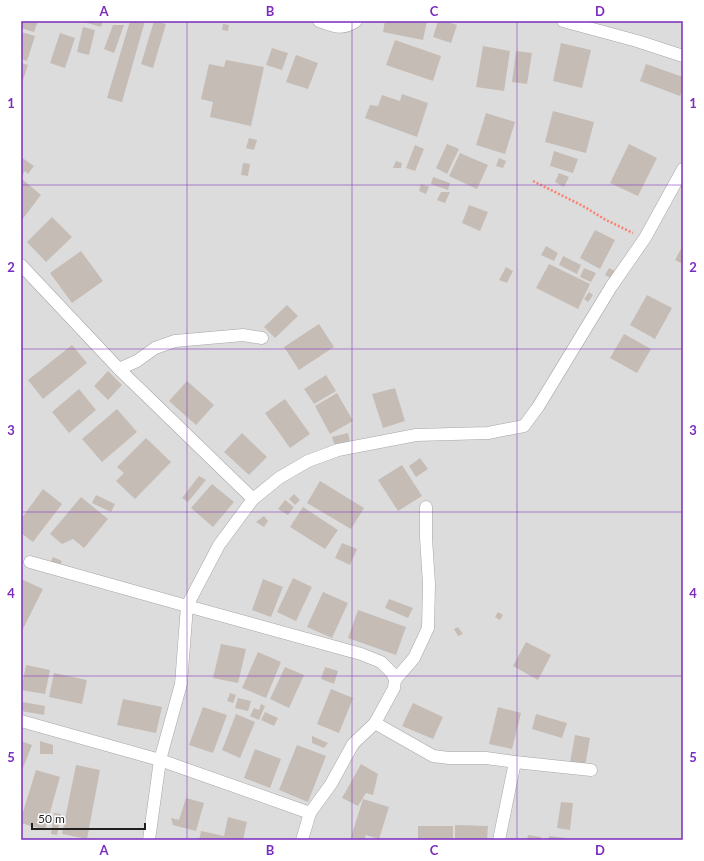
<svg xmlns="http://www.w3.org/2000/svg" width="704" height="861" viewBox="0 0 704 861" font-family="Lato,sans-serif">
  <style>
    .residential { fill: #dddcdc }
    .building { fill: #c5bcb5 }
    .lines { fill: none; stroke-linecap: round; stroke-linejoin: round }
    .minor-casing { stroke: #a6a6a6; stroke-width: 13 }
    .path { stroke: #f9816d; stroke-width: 2.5; stroke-dasharray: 2 2; stroke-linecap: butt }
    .minor { stroke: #fff; stroke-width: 12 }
    .grid { fill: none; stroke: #7b2cbf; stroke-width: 1; stroke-opacity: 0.55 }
    .neatline { fill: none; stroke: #7b2cbf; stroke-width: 1.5 }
    .grid-label { font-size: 13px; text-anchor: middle; font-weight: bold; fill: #7b2cbf }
  </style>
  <rect width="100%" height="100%" fill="#f0ede5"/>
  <rect class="residential" x="21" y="21" width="662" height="819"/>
  <g class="building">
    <path d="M21 21H38L34 32 21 28Z"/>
    <path d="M84 21H103L101 27 84 22Z"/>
    <path d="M130 21H145L122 102 107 98Z"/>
    <path d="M154 21 166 24 153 68 141 64Z"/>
    <path d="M385 21H427L423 40 383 32Z"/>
    <path d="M438 21H445L457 25 451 43 433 37Z"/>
    <path d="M223 24 229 25 228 31 222 30Z"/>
    <path d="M113 25H124L114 53 104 49Z"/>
    <path d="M83 27 95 30 89 55 77 52Z"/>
    <path d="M21 32 35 36 27 61 21 59Z"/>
    <path d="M60 33 75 38 65 68 50 63Z"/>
    <path d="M395 40 441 56 433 81 386 65Z"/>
    <path d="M561 43 591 50 582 88 553 81Z"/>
    <path d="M483 46 510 51 504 91 476 87Z"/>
    <path d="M272 48 288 53 282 70 266 65Z"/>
    <path d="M516 51 532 53 527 84 512 82Z"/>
    <path d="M296 55 318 63 308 89 286 82Z"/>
    <path d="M226 60 264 67 251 126 210 117 213 102 201 99 209 64 224 67Z"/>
    <path d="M21 63 28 65 22 83 21 82Z"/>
    <path d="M646 64 683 77V88L680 96 640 81Z"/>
    <path d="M402 94 428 103 417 137 365 118 370 105 378 106 382 95 400 101Z"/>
    <path d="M553 111 594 122 586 153 545 142Z"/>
    <path d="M486 113 515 122 505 154 476 145Z"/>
    <path d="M249 138 257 140 254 150 246 148Z"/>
    <path d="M447 144 459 149 447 174 436 168Z"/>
    <path d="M629 144 657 158 638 196 610 183Z"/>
    <path d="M415 145 424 149 415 171 406 168Z"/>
    <path d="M554 151 578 159 573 173 550 166Z"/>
    <path d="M460 153 488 165 477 189 449 176Z"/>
    <path d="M21 157 34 166 28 174 25 171 21 177Z"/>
    <path d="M499 158 506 161 503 168 496 166Z"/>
    <path d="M396 161 402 163 401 168H393Z"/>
    <path d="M243 163 250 164 248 176 241 175Z"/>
    <path d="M559 173 569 177 564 187 555 182Z"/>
    <path d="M433 177 450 183 448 190 431 184Z"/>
    <path d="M22 179 41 195 21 221V180Z"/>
    <path d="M421 184 429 187 426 194 419 191Z"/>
    <path d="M441 192H450L445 203 437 200Z"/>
    <path d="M469 205 488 212 480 231 462 223Z"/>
    <path d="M52 217 72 237 46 262 27 242Z"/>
    <path d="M595 230 615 240 600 269 580 258Z"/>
    <path d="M683 245V264L675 260Z"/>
    <path d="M546 246 558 253 554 261 541 255Z"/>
    <path d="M81 251 103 281 72 303 50 273Z"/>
    <path d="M563 256 581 265 577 274 559 265Z"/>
    <path d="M549 264 590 284 578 309 536 288Z"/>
    <path d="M506 267 513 271 507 283 499 280Z"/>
    <path d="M584 268 596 273 591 282 580 277Z"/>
    <path d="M609 268 615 271 611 278 605 275Z"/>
    <path d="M589 292 593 295 588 302 584 299Z"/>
    <path d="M647 295 672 308 655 339 630 325Z"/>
    <path d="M287 305 298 316 275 338 264 327Z"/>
    <path d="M319 324 334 347 299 370 284 347Z"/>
    <path d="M624 334 651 349 637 373 610 358Z"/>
    <path d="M72 345 87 363 43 399 28 380Z"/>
    <path d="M108 371 122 385 108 400 94 386Z"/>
    <path d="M326 375 336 391 314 404 304 389Z"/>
    <path d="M187 381 214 405 196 425 169 401Z"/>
    <path d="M395 388 405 421 383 428 372 394Z"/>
    <path d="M79 389 96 410 69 433 52 412Z"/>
    <path d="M337 393 353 421 330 434 315 406Z"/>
    <path d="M285 399 310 434 290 448 265 413Z"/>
    <path d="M117 409 137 432 102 462 82 439Z"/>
    <path d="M242 433 267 457 249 475 224 452Z"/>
    <path d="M348 433 350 442 335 446 332 437Z"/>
    <path d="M146 438 171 462 135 499 116 481 124 473 117 467Z"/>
    <path d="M420 458 428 469 416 477 409 466Z"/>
    <path d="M402 465 422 496 398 511 378 480Z"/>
    <path d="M199 476 206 480 188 502 182 498Z"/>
    <path d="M320 481 364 508 351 529 307 503Z"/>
    <path d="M212 484 234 502 213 527 191 508Z"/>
    <path d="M43 489 62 504 33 542 21 533V519Z"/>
    <path d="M294 494 300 500 295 505 289 499Z"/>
    <path d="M96 495 115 504 111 512 92 503Z"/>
    <path d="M81 497 108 519 84 548 73 539 62 544 50 534Z"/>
    <path d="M285 500 294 507 288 515 278 509Z"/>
    <path d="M303 507 338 530 325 549 290 527Z"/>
    <path d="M264 516 268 521 264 527 256 522Z"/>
    <path d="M342 543 357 549 350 565 335 558Z"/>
    <path d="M53 557 62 561 59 567 50 563Z"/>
    <path d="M293 578 312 587 296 621 277 612Z"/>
    <path d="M21 579 43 589 21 633Z"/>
    <path d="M263 579 283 587 271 617 252 610Z"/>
    <path d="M323 592 348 603 332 638 307 627Z"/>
    <path d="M389 599 413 608 408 618 385 608Z"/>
    <path d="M358 610 406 627 396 655 348 638Z"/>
    <path d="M498 612 503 615 500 620 495 617Z"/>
    <path d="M458 627 463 634 458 636 454 629Z"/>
    <path d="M526 642 551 655 538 680 513 666Z"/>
    <path d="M221 644 246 649 238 683 213 678Z"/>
    <path d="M258 652 281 662 266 698 242 688Z"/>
    <path d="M26 665 50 670 45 694 21 690Z"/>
    <path d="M285 667 304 675 289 708 270 699Z"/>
    <path d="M325 667 338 671 334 684 321 679Z"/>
    <path d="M54 673 87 680 82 704 49 697Z"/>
    <path d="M331 689 353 698 339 733 317 724Z"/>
    <path d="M230 693 236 695 233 703 227 701Z"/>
    <path d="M238 698 251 701 248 711 235 708Z"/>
    <path d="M123 699 162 707 156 733 117 725Z"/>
    <path d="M23 702 45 706 44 715 21 711Z"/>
    <path d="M413 703 443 717 433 739 402 726Z"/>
    <path d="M261 704 265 706 259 720 250 716 254 708 259 710Z"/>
    <path d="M203 707 227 715 213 753 189 745Z"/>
    <path d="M498 707 521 713 512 749 489 744Z"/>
    <path d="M265 712 278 718 274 726 261 720Z"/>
    <path d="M236 714 255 722 240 758 222 750Z"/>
    <path d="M536 714 567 723 562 738 532 729Z"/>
    <path d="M575 735 590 738 585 766 570 763Z"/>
    <path d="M312 736 328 743 324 748 312 743Z"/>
    <path d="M21 741 32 745 23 768 21 767Z"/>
    <path d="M40 741 53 745V754H40Z"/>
    <path d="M297 745 326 756 308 802 279 790Z"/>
    <path d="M255 749 281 759 270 788 244 778Z"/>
    <path d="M361 764 378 774 373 795 366 793 358 806 342 798Z"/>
    <path d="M76 765 100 770 87 839 62 834Z"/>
    <path d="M36 770 60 777 45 830 21 823V818Z"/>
    <path d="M186 798 204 803 196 831 173 825 171 818 179 820Z"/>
    <path d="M363 799 389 807 379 839 366 835 364 840H361L351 837Z"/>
    <path d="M561 802 573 803 570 830 557 828Z"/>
    <path d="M54 813 61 814 57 835 51 834Z"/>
    <path d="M228 817 247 822 243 840H199L201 831 224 836Z"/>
    <path d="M455 825 488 826 487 840H455Z"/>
    <rect x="418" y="826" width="35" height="14"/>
    <path d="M528 835 541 837V840H527Z"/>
    <path d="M549 836 566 838 565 840H548Z"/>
  </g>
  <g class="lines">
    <g class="minor-casing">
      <g id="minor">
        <path d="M319 21C334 26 341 31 356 21"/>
        <path d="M563 21 637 41 683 56"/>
        <path d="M21 265 119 369 253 499"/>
        <path d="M119 369 137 361 155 348 175 341 243 335 262 338"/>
        <path d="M30 562 187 606 361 654 381 662 392 673 395 680 394 688 375 723 353 744 331 784 310 813 302 840"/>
        <path d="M395 680 414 658 428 628 429 584 426 538V507"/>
        <path d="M21 721 160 760 310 813"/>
        <path d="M375 723 433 756 449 758H486L515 762 591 770"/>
        <path d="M149 840 160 760 181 684 187 606 219 545 253 499 279 478 308 461 338 450 416 435 488 433 524 426 538 407 611 287 645 238 683 169"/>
        <path d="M499 840 515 762"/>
      </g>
    </g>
    <path class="path" d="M533 181 583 206 606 220 633 233"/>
    <use href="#minor" class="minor"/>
  </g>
  <path class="grid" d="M187 21V840M352 21V840M517 21V840M21 185H683M21 349H683M21 512H683M21 676H683"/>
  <rect width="704" height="861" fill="none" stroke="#ffffff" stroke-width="44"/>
  <path d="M32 823v6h113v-6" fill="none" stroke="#1f1f1f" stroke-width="2"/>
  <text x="38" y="823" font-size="12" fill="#1f1f1f" stroke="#ffffff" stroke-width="3" paint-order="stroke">50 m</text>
  <rect x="22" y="22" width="660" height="817" class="neatline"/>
  <g class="grid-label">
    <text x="104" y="16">A</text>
    <text x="270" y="16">B</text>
    <text x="434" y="16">C</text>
    <text x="600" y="16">D</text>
    <text x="11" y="108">1</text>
    <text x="693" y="108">1</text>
    <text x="11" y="272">2</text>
    <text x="693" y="272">2</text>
    <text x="11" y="435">3</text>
    <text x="693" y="435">3</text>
    <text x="11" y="598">4</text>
    <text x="693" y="598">4</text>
    <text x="11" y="762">5</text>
    <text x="693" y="762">5</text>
    <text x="104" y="855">A</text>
    <text x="270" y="855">B</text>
    <text x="434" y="855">C</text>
    <text x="600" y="855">D</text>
  </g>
</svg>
